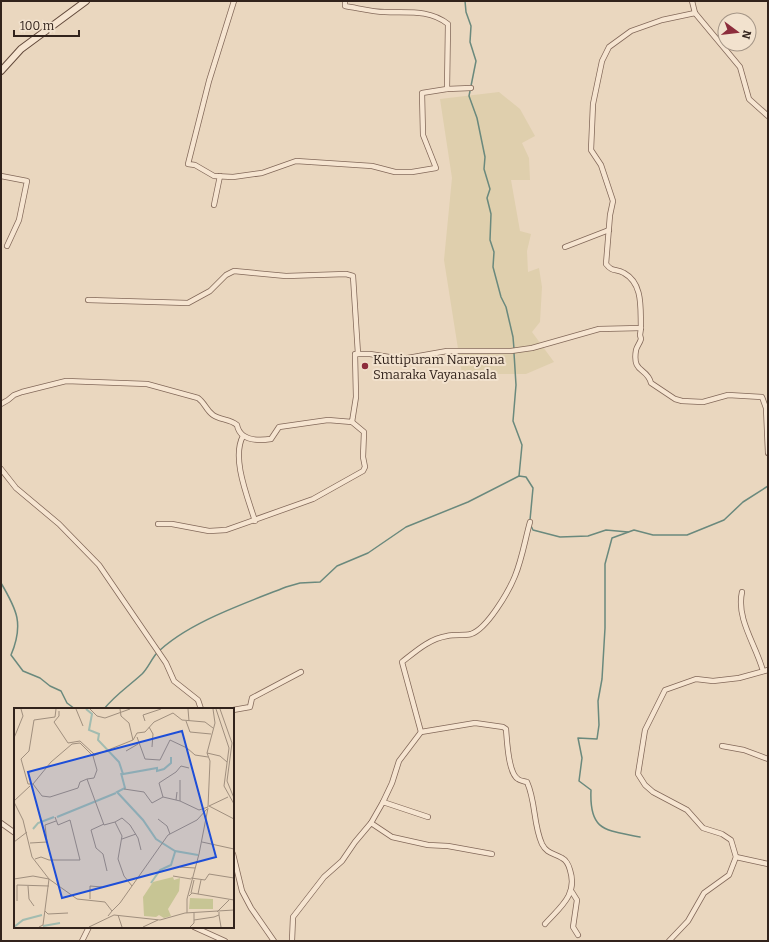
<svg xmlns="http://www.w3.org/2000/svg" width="769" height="942" viewBox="0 0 769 942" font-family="Bitter,serif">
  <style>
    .farmland { fill: #dfcfad }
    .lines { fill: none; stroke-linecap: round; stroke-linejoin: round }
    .stream { stroke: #6a897d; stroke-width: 1.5 }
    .street-casing { stroke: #826859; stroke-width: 6 }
    .secondary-casing { stroke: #634a3c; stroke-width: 8 }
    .street { stroke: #f6e5d1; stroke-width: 4.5 }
    .secondary { stroke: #f6e5d1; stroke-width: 6 }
    .poi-dot { fill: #8d2d3c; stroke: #f2e2ce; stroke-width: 1.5 }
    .labels { text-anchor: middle; stroke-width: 4; stroke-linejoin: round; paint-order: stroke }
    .poi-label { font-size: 13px; fill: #32231c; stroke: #f2e2ce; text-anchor: start }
    .inset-river { fill: none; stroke: #a2bcb0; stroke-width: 2 }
    .inset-road { fill: none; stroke: #a08f7e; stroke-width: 1 }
    .view { fill: #1d4ed8; fill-opacity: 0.15; stroke: #1d4ed8; stroke-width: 2 }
    .inset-edge { fill: none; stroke: #32231c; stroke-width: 2 }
  </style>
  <rect width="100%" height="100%" fill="#ead7bf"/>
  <path class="farmland" d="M499 92 520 109 535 136 522 143 529 158 530 180H511L520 231 531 234 527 251 528 272 539 268 542 287 540 322 532 332 554 362 526 374H462L444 260 452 178 440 99Z"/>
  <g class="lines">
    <g class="stream">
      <path d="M465 1 466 12 471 26 470 42 476 61 469 96 477 118 485 157 484 169 490 189 487 198 491 214 490 240 494 252 493 267 501 297 506 307 513 337 514 349"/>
      <path d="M514 353 516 385 513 421 522 445 519 476"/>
      <path d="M531 526 533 530 560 537 588 536 606 530 628 532"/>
      <path d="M1 583C17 610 24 624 11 655L23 671 40 678 50 686 61 691 67 703 75 709"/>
      <path d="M104 709C115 695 129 686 142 674 148 668 151 660 156 654 186 623 246 603 286 587L300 583 320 582 337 566 368 553 406 527 468 502 519 476 526 477 533 488 530 520"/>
      <path d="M640 837C606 830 589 832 591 790L579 781 582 758 578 738 597 739 599 725 598 701 602 679 605 628V564L612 538 634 530 653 535H687L724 520 743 502 768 486"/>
    </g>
    <g class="street-casing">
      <g id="street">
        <path d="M234 1 209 81 188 164 195 165 214 176 233 177 262 173 296 161 372 166 395 172H412L436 168 423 135 422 93 447 89 471 88"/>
        <path d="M345 1V6C358 8 372 12 385 12 407 13 429 9 448 24L447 89"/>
        <path d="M695 13 740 67 749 99 768 116"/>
        <path d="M1 176 27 181 19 220 7 246"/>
        <path d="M214 205 220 176"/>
        <path d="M565 247 609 230"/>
        <path d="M88 300 188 303 210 291 226 275 234 271 286 276 346 274 353 276 358 354"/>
        <path d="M641 328 640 335 641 339C640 343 637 346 636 350 632 374 647 367 651 383L675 399 682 401 703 402 728 395 762 397 766 408 768 453"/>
        <path d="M1 404 8 400 14 395 22 392 66 381 147 384 198 398C205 403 206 410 213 415 220 420 230 419 237 425 240 441 257 441 271 439L279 427 328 420 352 422 356 397 355 354H370L402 359 447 351H511L532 348 599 329 641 328C640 310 644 284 624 273 616 268 613 273 606 264L610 215 613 201 601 165 591 150 593 104 602 61 609 47 631 31 662 20 695 13 692 1"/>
        <path d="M243 436C231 458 248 498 255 521"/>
        <path d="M1 469 16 488 59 524 99 565 166 663 174 681 198 700 201 709"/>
        <path d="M158 524H172L209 531 226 530 313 499 363 471 365 467 363 457 364 432 352 422"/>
        <path d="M742 592C736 619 756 645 763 671"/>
        <path d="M233 710 250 707 252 698 301 672"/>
        <path d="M421 732 402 662C416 651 429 639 447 636 455 634 464 636 471 634 487 629 509 591 515 576 522 559 525 540 530 522"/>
        <path d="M722 746 744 750 768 759"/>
        <path d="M383 802 392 783 399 761 421 732 475 723 503 727 506 729C507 740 508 773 518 779 520 781 524 781 527 782 536 802 533 824 542 844 547 854 554 853 562 858 566 860 569 866 570 870 578 895 560 907 545 924"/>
        <path d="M1 823 15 833"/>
        <path d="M371 823 383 802 428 817"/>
        <path d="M233 854 242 891 251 908 274 941"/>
        <path d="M736 857 768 864"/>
        <path d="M572 892 577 900 573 927 578 935"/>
        <path d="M194 927 225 941"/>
        <path d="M82 941 89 927"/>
        <path d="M292 941 293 917 324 877 342 861 355 842 371 823 392 837 428 845 448 846 492 854"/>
        <path d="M669 941 688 921 704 893 729 875 736 857 731 840 722 834 703 828 687 810 653 792 645 785 638 774 645 730 665 690 696 679 713 681 739 678 768 670"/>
      </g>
    </g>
    <g class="secondary-casing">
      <path id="secondary" d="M1 71 21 49 86 1"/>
    </g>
    <use href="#street" class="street"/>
    <use href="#secondary" class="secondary"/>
  </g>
  <circle class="poi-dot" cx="365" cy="366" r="4"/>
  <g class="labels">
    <g class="poi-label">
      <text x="373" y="364">Kuttipuram Narayana<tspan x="373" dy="15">Smaraka Vayanasala</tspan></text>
    </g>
  </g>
  <g transform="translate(14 708)">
    <rect width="220" height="220" fill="#ead7bf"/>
    <path d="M159 169 160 172 166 170 165 183 154 201 157 208 150 210 145 207 142 209 130 208 129 189 139 174ZM176 190 199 191V201H175Z" fill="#c7c594"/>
    <path class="inset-river" d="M72 1 78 6 75 22 85 26 84 32 105 54 109 66 143 60V63L150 61 157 55V49M107 65 111 80 103 84 129 112 142 131 161 143 184 147M43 109 102 85M19 121 24 115 40 109M137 175 146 162 157 157 161 144M29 218 46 215M0 219 9 212 28 207"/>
    <path class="inset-road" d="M42 1 41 9 20 12 15 43 7 51 14 76H19L28 88 36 89 64 80 66 74 73 71 90 117 101 114 108 128 104 151 110 168 118 178M62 1 69 18M76 1 83 8 91 10 116 1M106 1 107 8 115 15 119 32 123 25 131 24 140 14 159 5 168 12 191 14 199 20M174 1 175 13M202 1 215 40 210 78 220 96M206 1 218 35 213 73 220 90M45 3V8L40 14 54 35 66 33 81 47M131 13 129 7 147 1M172 13 176 24 197 26M135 19 139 26 138 39M123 29 131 51 146 52 156 32 173 40 181 47 194 49M0 30 9 8 7 1M112 43 124 36M193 45 206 48 213 54M73 71 80 70 83 62 79 48 119 32M166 72V93L185 102 194 99 196 53 193 45 201 15 199 1M19 76 37 54 58 36 66 35 79 48M110 81 130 84 138 95 149 89M163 84 162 92 166 93M162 92 149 89 145 75 162 64 167 58 175 60M0 93 16 78M0 94 9 112 18 149 35 171 63 191 91 194 98 203 94 208M195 98 220 111M195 98 214 89M144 111 153 118 156 126M101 114 108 110 116 117 124 130 127 142M90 116 77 122 82 140 89 146 93 163M108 131 122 126M0 134 13 124M188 134 220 141M16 135 33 134 31 117 42 113M21 151 27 149 35 152H66L56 112 44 117 41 109M166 159 181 160M159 168 177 171M177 170 191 172 195 166 220 170M0 171 19 168 35 171 29 217 25 219M14 178 15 191 20 198M177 185 180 172M184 186 187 172M175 188 178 185 220 192M76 191V178L88 179M3 193V177L35 178M31 203 34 206 54 205M98 203 106 195 154 127 183 112 193 101M203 204 215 192M173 205V191L185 146 194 100M104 207 108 219M205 207 207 219M180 212 200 209 205 207V204M75 219 100 207 146 212 171 205 220 202M129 219 144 212M176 219 180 215V205"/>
    <path class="view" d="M168 23 202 149 48 190 14 64Z"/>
    <rect width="220" height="220" class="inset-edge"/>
  </g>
  <rect width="769" height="942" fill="none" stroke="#32231c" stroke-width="4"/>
  <g transform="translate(737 32) rotate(105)"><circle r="19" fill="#f2e2ce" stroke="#a59687"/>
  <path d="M0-3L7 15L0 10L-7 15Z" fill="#8d2d3c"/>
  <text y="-6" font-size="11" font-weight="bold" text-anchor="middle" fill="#32231c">N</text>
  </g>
  <path d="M14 30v6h65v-6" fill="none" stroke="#32231c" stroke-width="2"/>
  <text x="20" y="30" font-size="12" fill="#32231c" stroke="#f2e2ce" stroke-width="3" paint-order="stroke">100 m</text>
</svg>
